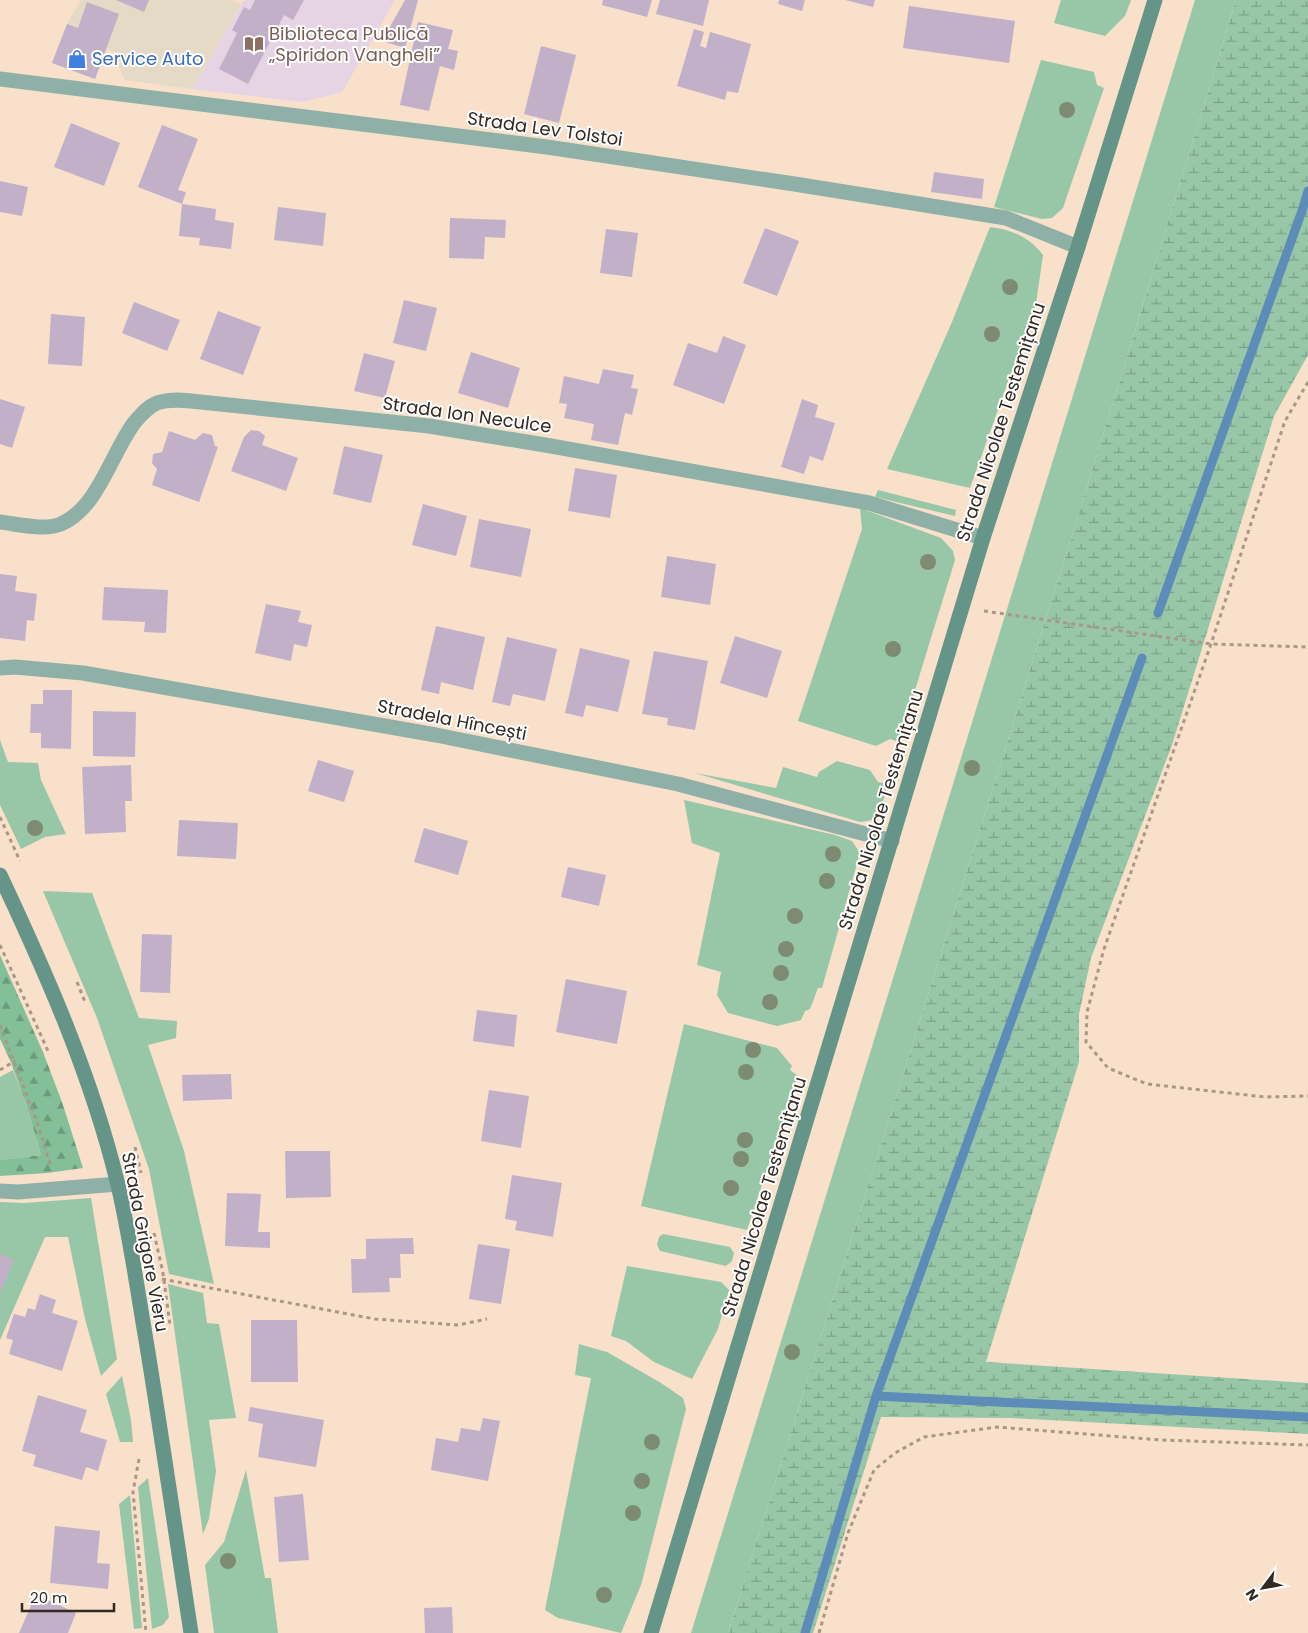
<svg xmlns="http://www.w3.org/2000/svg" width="1308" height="1633" viewBox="0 0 1308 1633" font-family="Poppins,sans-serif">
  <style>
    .commercial { fill: #e4dac5 }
    .education { fill: #e6d4e5 }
    .green { fill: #97c7a7 }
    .forest { fill: url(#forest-firs) }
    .wetland { fill: url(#wetland-marsh) }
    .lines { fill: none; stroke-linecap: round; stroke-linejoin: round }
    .stream { stroke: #5c8cb7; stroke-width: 9 }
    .building { fill: #c2b0c9 }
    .path { stroke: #a99787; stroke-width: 3; stroke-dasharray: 4 4; stroke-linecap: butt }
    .street { stroke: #8fb0a6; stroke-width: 15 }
    .secondary { stroke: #649588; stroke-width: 15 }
    .tree { fill: #7d8b73 }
    .labels { text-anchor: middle; stroke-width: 4; stroke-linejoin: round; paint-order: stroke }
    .education-label { font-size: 18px; fill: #785e54; stroke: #fff; text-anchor: start }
    .shop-label { font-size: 18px; fill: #366cbe; stroke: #fff; text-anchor: start }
    .street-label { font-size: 18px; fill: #322921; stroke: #fff }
  </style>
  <defs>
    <pattern id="forest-firs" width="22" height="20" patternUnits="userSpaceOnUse" patternTransform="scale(1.25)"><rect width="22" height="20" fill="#83bf98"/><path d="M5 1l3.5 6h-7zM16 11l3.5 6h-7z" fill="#6c9b7c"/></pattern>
    <pattern id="wetland-marsh" width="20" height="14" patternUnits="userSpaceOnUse" patternTransform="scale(1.25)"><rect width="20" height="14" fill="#97c7a7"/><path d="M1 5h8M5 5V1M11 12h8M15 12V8" fill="none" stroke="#7ca288"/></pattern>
  </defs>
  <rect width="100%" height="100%" fill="#f8e0cb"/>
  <path class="commercial" d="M81 0H231L241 4 192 89 125 80 119 67 121 54 107 49 95 79 52 63 67 24Z"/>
  <path class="education" d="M244 0H395L342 92 303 102 192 89Z"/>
  <g class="green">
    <path d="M1061 0H1131L1125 16 1105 36 1054 23Z"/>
    <path d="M1195 0H1236L1085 494 728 1633H691Z"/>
    <path d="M1041 60 1094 72 1097 85 1104 88 1063 208 1052 218 1042 219 994 207Z"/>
    <path d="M990 227C1013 230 1029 237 1043 255L1036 303 970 488 887 469 952 322Z"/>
    <path d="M878 490 956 510 955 516 875 497Z"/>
    <path d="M860 508 941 538 953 551 955 560 899 742 890 739 876 746 798 721 862 529Z"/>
    <path d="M0 740 8 762 38 763 41 780 66 834 45 837 21 849 0 805Z"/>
    <path d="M837 761 870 770 878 782 888 784 880 812 873 820 860 822 695 773 776 788 783 767 817 777 819 772Z"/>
    <path d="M684 800 835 835 852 841 860 853 822 988H818L810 1009 805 1011 801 1020 777 1026 728 1013 717 995 721 972 697 965 720 853 692 843Z"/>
    <path d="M43 891 92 893 139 1018 177 1021 176 1038 148 1045 184 1151 214 1284 169 1274 149 1169 97 1018Z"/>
    <path d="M684 1024 777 1048 792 1066 790 1070 798 1076 747 1230 641 1206Z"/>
    <path d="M13 1070 26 1104 41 1155 0 1160V1077Z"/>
    <path d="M91 1198 117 1359 101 1376 85 1319 68 1237H45L0 1340V1202L24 1203Z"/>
    <path d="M663 1234 730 1247 734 1253 732 1261 726 1266 660 1251 657 1245 659 1237Z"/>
    <path d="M627 1266 721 1282 729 1290 718 1329 692 1379 654 1362 626 1341 611 1336Z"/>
    <path d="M168 1284 203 1293 207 1323 219 1324 236 1418 209 1420 216 1471 209 1519 203 1534Z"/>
    <path d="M579 1344 607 1352 661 1383 683 1398 686 1409 641 1585 621 1633 558 1618 545 1610 591 1378 575 1375Z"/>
    <path d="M122 1376 131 1420 133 1442H120L106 1394Z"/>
    <path d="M246 1470 265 1578H271L278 1633H214L205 1565 224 1542Z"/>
    <path d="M148 1478 169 1617 163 1625 152 1629 138 1487Z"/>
    <path d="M130 1495 142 1628 134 1629 119 1504Z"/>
  </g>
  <path class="forest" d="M0 955 43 1052 62 1102 83 1168 47 1173 0 1176V1160L41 1155 26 1104 10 1060 0 1039Z"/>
  <path class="wetland" d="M1236 0H1308V355L1274 416 1172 745 1091 958 1079 1014V1062L986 1362 1308 1383V1434L1011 1418 881 1417 813 1633H728L1085 494Z"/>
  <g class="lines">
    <g class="stream">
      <path d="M1158 613 1303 208 1308 191"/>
      <path d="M876 1396 1308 1417"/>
      <path d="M805 1633 876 1396 1142 658"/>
    </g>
  </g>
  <g class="building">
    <path d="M116 0H149L144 12Z"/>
    <path d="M255 0H304L293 20 284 15 248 84 219 69 237 33 232 30 244 7 250 10Z"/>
    <path d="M405 0H418L405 48 382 41Z"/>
    <path d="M603 0H652L647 17 602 5Z"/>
    <path d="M660 0H709L703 26 656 14Z"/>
    <path d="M779 0H805L802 11 778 4Z"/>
    <path d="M845 0H875L873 7Z"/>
    <path d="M87 2 119 14 95 79 52 63 67 24 78 28Z"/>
    <path d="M909 6 1015 21 1009 63 903 48Z"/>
    <path d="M418 22 453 30 448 49 458 51 454 70 440 66 429 111 400 105Z"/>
    <path d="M694 29 704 32 700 46 706 48 710 32 751 44 738 93 727 91 725 100 677 86Z"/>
    <path d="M541 46 576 55 559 123 524 114Z"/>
    <path d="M71 123 120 143 104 186 54 167Z"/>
    <path d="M162 125 198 139 178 190 186 192 182 204 138 187Z"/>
    <path d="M934 172 984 179 982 199 931 192Z"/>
    <path d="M0 181 28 187 22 216 0 212Z"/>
    <path d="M182 204 216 209 215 220 234 223 231 249 199 245 200 238 179 236Z"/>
    <path d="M278 207 326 213 323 246 274 240Z"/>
    <path d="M450 218 506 220 505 238 485 237 484 259 449 258Z"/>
    <path d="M765 228 799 241 777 296 743 283Z"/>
    <path d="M606 229 638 233 632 277 600 273Z"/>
    <path d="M404 300 437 308 426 351 393 343Z"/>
    <path d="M134 302 180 320 167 351 122 333Z"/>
    <path d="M218 311 261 327 243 375 200 359Z"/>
    <path d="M51 314 85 317 82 366 48 364Z"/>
    <path d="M723 336 746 345 724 404 673 385 688 343 717 353Z"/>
    <path d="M471 352 520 368 508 408 458 393Z"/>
    <path d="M364 353 395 361 385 398 354 391Z"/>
    <path d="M603 369 634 375 631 388 638 389 632 415 625 413 618 445 591 440 594 424 564 418 567 404 559 403 564 376 599 384Z"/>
    <path d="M0 399 25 407 12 448 0 444Z"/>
    <path d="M802 399 818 405 815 417 835 423 823 461 810 456 804 474 781 467Z"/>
    <path d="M251 430 259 431 265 436 262 445 298 458 286 491 231 471 244 437Z"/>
    <path d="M169 431 195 440 203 433 212 435 215 446 218 447 199 502 152 485 157 469 152 463 153 454 162 452Z"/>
    <path d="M344 446 383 455 371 503 333 494Z"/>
    <path d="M575 468 617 475 610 518 568 511Z"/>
    <path d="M423 504 467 516 456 556 412 545Z"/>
    <path d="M479 519 531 529 521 577 470 567Z"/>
    <path d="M667 556 716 564 710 605 661 597Z"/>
    <path d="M0 574 17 576 15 591 37 594 34 621 27 620 25 641 0 638Z"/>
    <path d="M104 587 168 590 166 633 144 632 145 622 102 620Z"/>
    <path d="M266 604 301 611 298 622 312 625 307 647 294 644 291 661 255 653Z"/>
    <path d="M436 626 485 637 473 690 441 682 439 694 421 690Z"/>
    <path d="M735 636 782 651 767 698 720 683Z"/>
    <path d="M507 637 557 649 545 701 513 694 510 706 492 702Z"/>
    <path d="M580 648 630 660 618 712 586 705 583 717 565 713Z"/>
    <path d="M654 651 708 661 695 730 667 725 668 718 642 714Z"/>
    <path d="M43 690H72L71 749 41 748V733H30L31 704H43Z"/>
    <path d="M93 711 136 712 135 757 93 756Z"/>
    <path d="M318 760 354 771 344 802 308 791Z"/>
    <path d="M131 765 132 801H125L126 832 85 834 82 767Z"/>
    <path d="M179 820 238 823 236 859 177 856Z"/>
    <path d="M424 828 468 841 458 875 414 862Z"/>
    <path d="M568 867 606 875 599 906 561 897Z"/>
    <path d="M142 934 172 935 170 993 140 992Z"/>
    <path d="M566 979 627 991 617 1044 556 1032Z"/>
    <path d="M477 1010 517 1015 514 1047 473 1041Z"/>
    <path d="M231 1074 232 1099 183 1101 182 1075Z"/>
    <path d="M489 1090 529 1096 521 1148 481 1141Z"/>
    <path d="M285 1151H330L331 1197 286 1198Z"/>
    <path d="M512 1175 562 1183 553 1237 515 1230 517 1221 505 1219Z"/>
    <path d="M227 1193 261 1194 258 1232H270V1248L225 1246Z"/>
    <path d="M413 1238 414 1254H400L401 1278H389L390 1292 352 1293 351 1259H366V1239Z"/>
    <path d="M478 1244 510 1249 501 1304 469 1299Z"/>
    <path d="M0 1254 14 1260 0 1293Z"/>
    <path d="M40 1294 56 1300 52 1313 78 1321 62 1371 9 1354 13 1340 6 1338 14 1314 25 1317 28 1308 35 1310Z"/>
    <path d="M251 1320H297L298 1382H251Z"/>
    <path d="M38 1395 87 1410 80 1432 107 1440 98 1471 86 1467 82 1480 33 1466 36 1455 22 1451Z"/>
    <path d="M250 1407 324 1420 316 1467 258 1457 263 1424 248 1421Z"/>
    <path d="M483 1418 500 1421 488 1481 431 1470 436 1438 458 1442 461 1428 480 1431Z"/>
    <path d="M303 1494 309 1560 279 1562 274 1497Z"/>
    <path d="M55 1526 100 1531 97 1563 110 1564 108 1589 50 1583Z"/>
    <path d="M36 1594 76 1613 68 1633H19Z"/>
    <path d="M452 1607 453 1633H425L424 1608Z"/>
  </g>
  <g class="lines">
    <g class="path">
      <path d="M1308 382 1285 421 1211 644 1104 949 1087 1012 1086 1042 1108 1068 1147 1084 1265 1097 1308 1096"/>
      <path d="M984 611 1211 644 1308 647"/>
      <path d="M0 817 20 861"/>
      <path d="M0 945 48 1051"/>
      <path d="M77 982 85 1002"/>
      <path d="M0 1025 38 1125 51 1167"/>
      <path d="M0 1070 15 1061"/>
      <path d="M135 1147 141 1173"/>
      <path d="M154 1233 163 1273 170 1325"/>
      <path d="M162 1279 375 1319 458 1325 487 1319"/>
      <path d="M139 1459 133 1492 146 1633"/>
      <path d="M819 1633 848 1533 874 1470 895 1453 924 1437 997 1427 1161 1440 1308 1445"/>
    </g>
    <g class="street">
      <path d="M0 79 547 147 801 185 1006 218 1078 247"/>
      <path d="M0 522C17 524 45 531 61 524 98 508 111 454 134 423 141 415 147 407 157 403 168 399 180 400 191 401L429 426 551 446 869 503 983 538"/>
      <path d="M0 668 15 667 83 673 436 735 678 784 892 841"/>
      <path d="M0 1191 18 1192 118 1184"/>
    </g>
    <g class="secondary">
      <path d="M0 875C47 975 92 1077 118 1185 130 1236 137 1288 146 1340 162 1438 176 1535 191 1633"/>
      <path d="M651 1633 983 538 1078 247 1155 0"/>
    </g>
  </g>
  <g class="tree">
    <circle cx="1067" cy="110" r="8"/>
    <circle cx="1010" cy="287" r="8"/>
    <circle cx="992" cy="334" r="8"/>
    <circle cx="928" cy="562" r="8"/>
    <circle cx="893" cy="649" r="8"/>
    <circle cx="972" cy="768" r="8"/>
    <circle cx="35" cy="828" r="8"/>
    <circle cx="833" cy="854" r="8"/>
    <circle cx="827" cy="881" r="8"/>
    <circle cx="795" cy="916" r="8"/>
    <circle cx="786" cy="949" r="8"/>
    <circle cx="781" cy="973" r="8"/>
    <circle cx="770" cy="1002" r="8"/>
    <circle cx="753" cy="1050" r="8"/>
    <circle cx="746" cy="1072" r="8"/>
    <circle cx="745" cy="1140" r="8"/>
    <circle cx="741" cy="1159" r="8"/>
    <circle cx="731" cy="1188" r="8"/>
    <circle cx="792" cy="1352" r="8"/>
    <circle cx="652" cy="1442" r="8"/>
    <circle cx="642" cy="1481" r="8"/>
    <circle cx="633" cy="1513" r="8"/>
    <circle cx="228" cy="1561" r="8"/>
    <circle cx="604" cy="1595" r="8"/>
  </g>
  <defs>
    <g id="library-bare" transform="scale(1.5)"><path d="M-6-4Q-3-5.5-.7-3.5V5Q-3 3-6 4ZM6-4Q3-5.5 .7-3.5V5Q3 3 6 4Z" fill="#8d6e63" stroke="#fff" stroke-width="2.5" paint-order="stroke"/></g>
    <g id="shop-bare" transform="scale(1.5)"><path d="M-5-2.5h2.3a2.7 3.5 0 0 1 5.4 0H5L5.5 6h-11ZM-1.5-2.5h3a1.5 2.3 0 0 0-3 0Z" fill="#3f7fe0" stroke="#fff" stroke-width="2.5" paint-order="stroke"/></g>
  </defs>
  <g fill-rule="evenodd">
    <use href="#library-bare" x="254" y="44"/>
    <use href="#shop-bare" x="77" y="59"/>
  </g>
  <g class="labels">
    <g class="education-label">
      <text x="269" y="40">Biblioteca Publică<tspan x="269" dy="21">„Spiridon Vangheli”</tspan></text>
    </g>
    <g class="shop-label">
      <text x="92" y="65">Service Auto</text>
    </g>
    <g class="street-label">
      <text transform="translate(545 129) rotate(8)" y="6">Strada Lev Tolstoi</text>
      <text transform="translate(467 415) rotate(8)" y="6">Strada Ion Neculce</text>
      <text transform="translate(1001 422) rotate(-72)" y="6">Strada Nicolae Testemițanu</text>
      <text transform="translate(452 720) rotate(11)" y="6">Stradela Hîncești</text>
      <text transform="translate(881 810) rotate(-73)" y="6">Strada Nicolae Testemițanu</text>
      <text transform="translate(764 1197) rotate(-73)" y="6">Strada Nicolae Testemițanu</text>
      <text transform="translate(145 1242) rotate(79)" y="6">Strada Grigore Vieru</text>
    </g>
  </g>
  <g transform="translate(1263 1588) rotate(238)" stroke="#ffffff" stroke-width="4" paint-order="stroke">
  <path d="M0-4L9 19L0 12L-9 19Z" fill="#322921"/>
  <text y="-8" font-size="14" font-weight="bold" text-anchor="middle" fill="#322921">N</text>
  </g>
  <path d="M22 1603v8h92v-8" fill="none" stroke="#322921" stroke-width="2.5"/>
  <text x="30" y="1603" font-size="15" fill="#322921" stroke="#ffffff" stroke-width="4" paint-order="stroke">20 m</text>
</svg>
